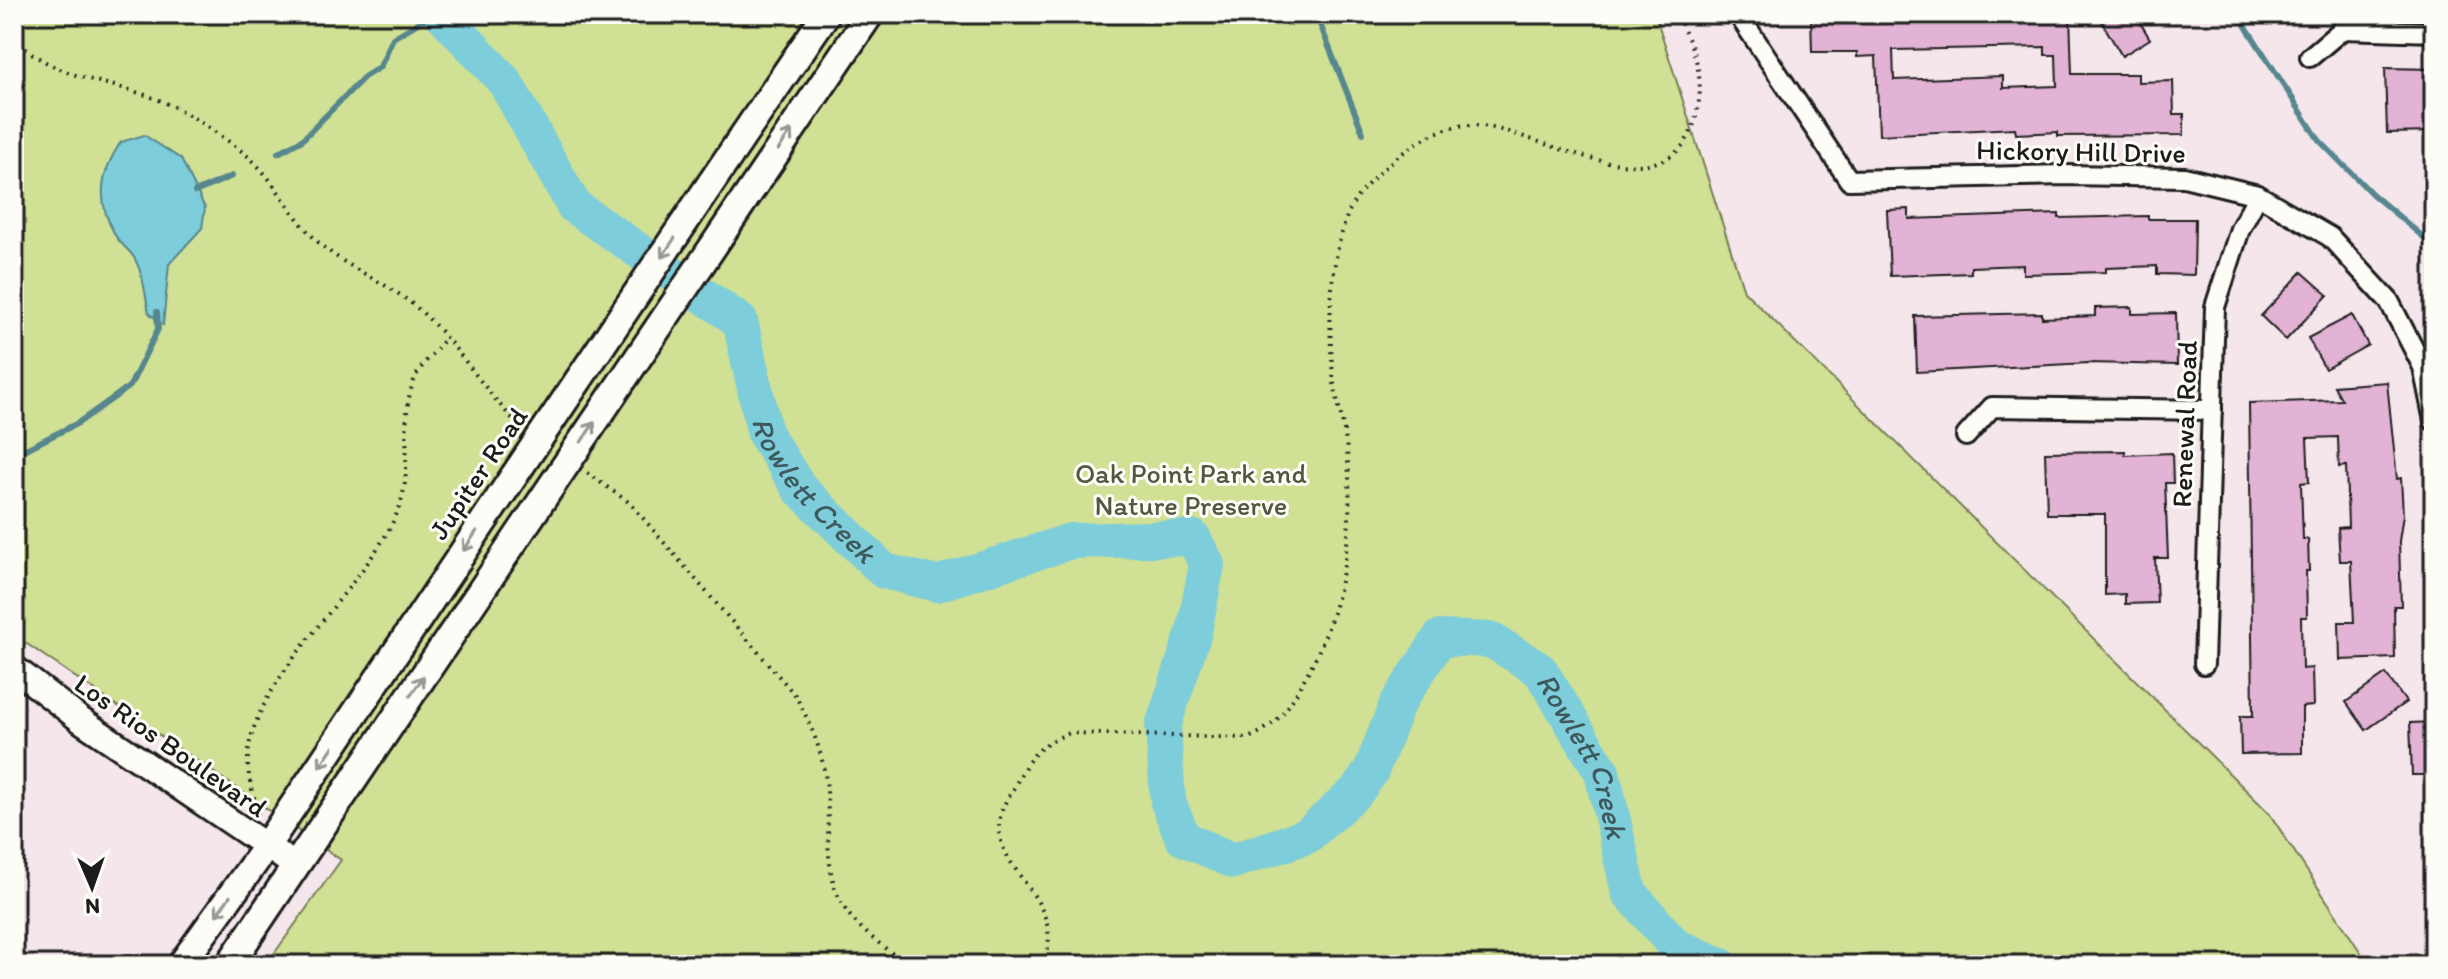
<svg xmlns="http://www.w3.org/2000/svg" width="2448" height="979" viewBox="0 0 2448 979" font-family="Itim,sans-serif">
  <style>
    .green { fill: #d0e094; stroke: #767e58; stroke-width: 2 }
    .water { fill: #7ecdda; stroke: #57868e; stroke-width: 2 }
    .lines { fill: none; stroke-linecap: round; stroke-linejoin: round }
    .stream { stroke: #57868e; stroke-width: 6 }
    .river { stroke: #7ecdda; stroke-width: 36 }
    .building { fill: #e2b3d4; stroke: #1c1c1c; stroke-width: 2; fill-rule: evenodd }
    .minor-casing { stroke: #1c1c1c; stroke-width: 24 }
    .tertiary-casing { stroke: #1c1c1c; stroke-width: 30 }
    .secondary-casing { stroke: #1c1c1c; stroke-width: 32 }
    .path { stroke: #1c1c1c; stroke-width: 4; stroke-dasharray: 2 6; stroke-linecap: butt }
    .minor { stroke: #fdfcf7; stroke-width: 18 }
    .tertiary { stroke: #fdfcf7; stroke-width: 24 }
    .secondary { stroke: #fdfcf7; stroke-width: 26 }
    .secondary-bridge-casing { stroke: #1c1c1c; stroke-width: 32; stroke-linecap: butt }
    .secondary-bridge { stroke: #fdfcf7; stroke-width: 26 }
    .oneway { stroke: #989794 }
    .labels { text-anchor: middle; stroke-width: 6; stroke-linejoin: round; paint-order: stroke }
    .street-label { font-size: 28px; fill: #1c1c1c; stroke: #fdfcf7 }
    .park-label { font-size: 28px; fill: #525740; stroke: #fdfcf7 }
    .water-label { font-size: 30px; font-style: italic; fill: #3e5a5e; stroke: #fdfcf7 }
  </style>
  <rect width="100%" height="100%" fill="#f5e6ec"/>
  <filter id="ink" filterUnits="userSpaceOnUse"><feTurbulence type="fractalNoise" baseFrequency=".0125" numOctaves="2"/><feDisplacementMap in="SourceGraphic" scale="16" xChannelSelector="R" yChannelSelector="G"/><feConvolveMatrix kernelMatrix="1 2 1 2 8 2 1 2 1" color-interpolation-filters="sRGB"/></filter>
  <g filter="url(#ink)">
    <path class="green" d="M14 14H1655L1744 291 2269 813 2369 965H266L341 860 14 635Z"/>
    <path class="water" d="M144 135 181 159 205 208 202 228 169 264 163 325 149 313C145 295 144 276 135 259 130 250 120 244 115 235 96 201 100 173 121 142Z"/>
    <g class="lines">
      <g class="stream">
        <path d="M1316 14 1363 133"/>
        <path d="M2238 14 2319 140 2372 194 2434 246"/>
        <path d="M278 153 302 140 364 77 380 67 393 38 433 14"/>
        <path d="M195 192 232 176"/>
        <path d="M14 455 78 423 130 386 158 329 157 312"/>
      </g>
      <path class="river" id="s1" d="M442 14 505 82 574 206 740 321 765 434 800 489 884 571 937 584 1071 541 1193 538 1207 564 1194 632 1163 726 1168 802 1183 838 1233 861 1307 836 1357 791 1371 771 1397 704 1440 638 1491 640 1540 670 1602 772 1629 892 1675 946 1720 965"/>
    </g>
    <g class="building">
      <path d="M1811 14H2070L2072 74H2138V82L2173 81 2174 114H2184V135L2058 136V132L2016 134 2015 128 1879 135 1876 56 1857 57V52H1812ZM2045 47V55H2056L2057 86 2003 88V76L1894 80 1893 50Z"/>
      <path d="M2097 14H2135L2150 39 2122 56Z"/>
      <path d="M2385 68 2434 69V132L2387 133Z"/>
      <path d="M1909 209V219L2059 214V218L2148 216V219H2195L2194 275 2157 274V266L2106 268V272L2023 274V265L1971 267V273L1890 276 1887 210Z"/>
      <path d="M2302 272 2328 295 2286 340 2261 316Z"/>
      <path d="M2132 307V314L2176 313 2177 365 2088 363 1917 372 1915 316 2042 313V318L2095 316V308Z"/>
      <path d="M2352 315 2368 345 2325 369 2308 338Z"/>
      <path d="M2387 382 2397 479 2401 478 2403 515 2399 541 2401 606H2394L2395 658 2340 660 2339 622H2354L2351 561H2340L2338 528 2348 527 2346 466 2339 467 2338 437 2307 438 2309 482 2301 483 2303 539H2308L2309 571H2306L2307 617H2301L2302 669 2312 668 2313 706 2302 707V753L2241 754 2240 716H2253L2249 403 2342 400 2334 386Z"/>
      <path d="M2125 451V455L2172 453 2173 483H2165L2168 558H2155L2157 603 2125 604V594L2105 595V514H2047L2045 452Z"/>
      <path d="M2386 674 2406 702 2366 730 2346 702Z"/>
      <path d="M2434 722V775H2412L2410 723Z"/>
    </g>
    <g class="lines">
      <g class="minor-casing">
        <g id="minor">
          <path d="M1738 14 1849 180 2065 175 2184 177 2258 195 2330 237 2389 301 2423 367 2434 421"/>
          <path d="M2310 57 2343 29 2434 32"/>
          <path d="M1966 436 1992 407 2212 410"/>
          <path d="M2204 664 2215 307 2240 229 2258 195"/>
        </g>
      </g>
      <g class="tertiary-casing">
        <path id="tertiary" d="M14 668 82 721 296 866"/>
      </g>
      <g class="secondary-casing">
        <g id="secondary">
          <path d="M711 183 826 14"/>
          <path d="M741 205 870 14"/>
          <path d="M181 965 265 848 514 476"/>
          <path d="M229 965 544 497"/>
        </g>
      </g>
      <g class="path">
        <path d="M14 37C55 83 115 79 168 104 192 115 230 141 250 158 275 181 291 215 315 239 343 267 381 279 411 303 454 337 481 389 520 426"/>
        <path d="M587 473 630 503 795 695C810 722 822 750 826 781 831 820 822 866 841 902 855 929 884 946 907 965"/>
        <path d="M258 814C255 797 247 778 248 760 248 681 370 585 399 508 415 464 397 416 416 376 423 363 436 350 446 338"/>
        <path d="M1043 965C1071 897 985 869 1001 813 1004 802 1013 791 1018 780 1031 754 1042 743 1070 733L1248 738C1280 725 1291 704 1307 674 1344 608 1355 527 1347 452 1345 426 1336 401 1333 375 1328 323 1329 269 1346 219 1354 195 1372 180 1390 163 1411 145 1441 125 1470 125 1535 125 1678 226 1698 107 1702 88 1699 65 1692 48 1688 36 1680 26 1679 14"/>
      </g>
      <use href="#minor" class="minor"/>
      <use href="#tertiary" class="tertiary"/>
      <use href="#secondary" class="secondary"/>
      <g class="secondary-bridge-casing">
        <g id="secondary-bridge">
          <path d="M514 476 711 183"/>
          <path d="M544 497 741 205"/>
        </g>
      </g>
      <use href="#secondary-bridge" class="secondary-bridge"/>
    </g>
    <defs><path id="oneway-shaft" d="M-6 0H5M1.5-3L5.5 0L1.5 3" fill="none" stroke-width="1.6" stroke-linecap="round" stroke-linejoin="round" transform="scale(2)"/></defs>
    <g class="oneway">
      <use href="#oneway-shaft" transform="translate(785 140) rotate(-56)"/>
      <use href="#oneway-shaft" transform="translate(668 248) rotate(124)"/>
      <use href="#oneway-shaft" transform="translate(588 432) rotate(-56)"/>
      <use href="#oneway-shaft" transform="translate(470 541) rotate(124)"/>
      <use href="#oneway-shaft" transform="translate(417 686) rotate(-56)"/>
      <use href="#oneway-shaft" transform="translate(326 757) rotate(124)"/>
      <use href="#oneway-shaft" transform="translate(223 906) rotate(126)"/>
    </g>
  </g>
  <g class="labels">
    <g class="street-label">
      <text transform="translate(2081 151) rotate(1)" y="10">Hickory Hill Drive</text>
      <text transform="translate(2184 424) rotate(-88)" y="10">Renewal Road</text>
      <text transform="translate(478 473) rotate(-56)" y="10">Jupiter Road</text>
      <text transform="translate(171 745) rotate(35)" y="10">Los Rios Boulevard</text>
    </g>
    <g class="park-label">
      <text x="1191" y="483">Oak Point Park and<tspan x="1191" dy="32">Nature Preserve</tspan></text>
    </g>
    <g class="water-label">
      <text dy="10" stroke="none"><textPath href="#s1" startOffset="626">Rowlett Creek</textPath></text>
      <text dy="10" stroke="none"><textPath href="#s1" startOffset="1946">Rowlett Creek</textPath></text>
    </g>
  </g>
  <rect width="2448" height="979" fill="none" stroke="#fdfcf7" stroke-width="48"/>
  <rect x="24" y="24" width="2400" height="931" fill="none" stroke="#1c1c1c" stroke-width="3" filter="url(#ink)"/>
  <g transform="translate(92 887) rotate(178)" stroke="#fdfcf7" stroke-width="6" paint-order="stroke">
  <path d="M0-6L14 30L0 20L-14 30Z" fill="#1c1c1c"/>
  <text y="-12" font-size="22" font-weight="bold" text-anchor="middle" fill="#1c1c1c">N</text>
  </g>
</svg>
